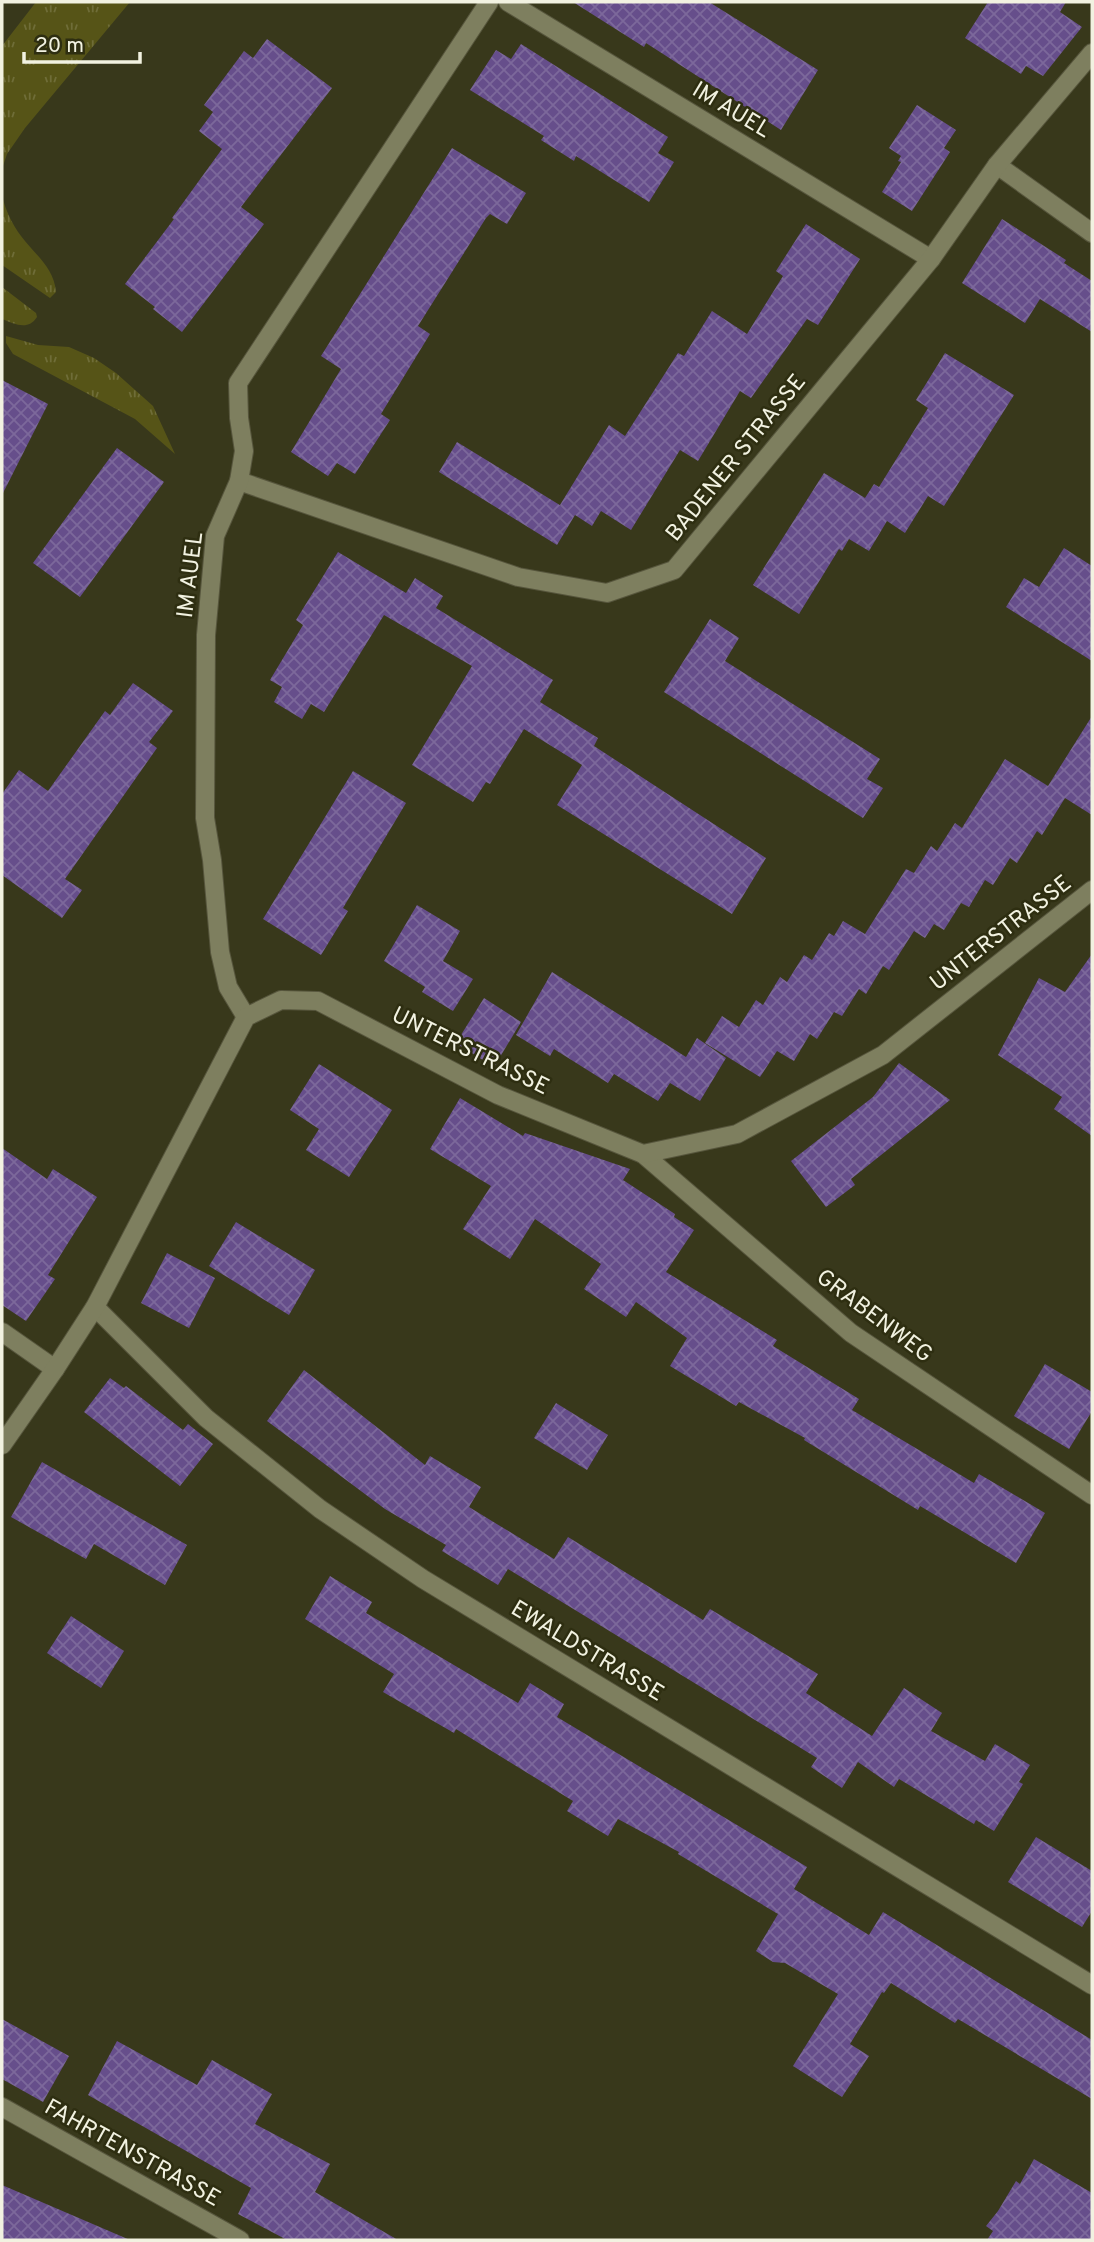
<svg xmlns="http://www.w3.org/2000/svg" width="1094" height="2242" viewBox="0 0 1094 2242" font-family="Overpass,sans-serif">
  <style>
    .grass { fill: url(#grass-tufts) }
    .building { fill: url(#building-cross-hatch) }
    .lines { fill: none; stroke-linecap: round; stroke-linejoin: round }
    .street-casing { stroke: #57563d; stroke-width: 20 }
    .street { stroke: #7e7f5f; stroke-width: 18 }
    .labels { text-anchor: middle; stroke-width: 5; stroke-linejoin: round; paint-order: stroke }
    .street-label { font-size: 23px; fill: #f2f2e1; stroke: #2e2e11 }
  </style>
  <defs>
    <pattern id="grass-tufts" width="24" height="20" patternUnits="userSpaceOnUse" patternTransform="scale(1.75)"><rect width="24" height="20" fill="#565417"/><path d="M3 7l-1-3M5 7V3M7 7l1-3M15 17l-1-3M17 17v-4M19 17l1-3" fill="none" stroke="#6f6d38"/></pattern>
    <pattern id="building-cross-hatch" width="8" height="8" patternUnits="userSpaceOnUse" patternTransform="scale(1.75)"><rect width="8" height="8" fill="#664e8b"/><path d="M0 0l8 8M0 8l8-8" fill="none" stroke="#7c689b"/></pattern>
  </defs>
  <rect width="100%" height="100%" fill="#38381b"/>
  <g class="grass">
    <path d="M36 2H130L25 128 7 154 2 169V46Z"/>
    <path d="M2 196C6 211 12 224 21 236 35 255 54 267 56 292L50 298 2 265Z"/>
    <path d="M2 287 36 313 37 317C28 331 15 324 2 319Z"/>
    <path d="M6 336 38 345 69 347 94 358 116 373 153 406 175 454 135 419 13 354 6 343Z"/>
  </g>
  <g class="building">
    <path d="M573 2H709L818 70 781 130 646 43 644 47Z"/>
    <path d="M988 2H1066L1060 12 1082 27 1043 76 1026 66 1021 74 965 38Z"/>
    <path d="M267 39 332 88 241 207 264 224 182 332 153 309 155 307 125 284 174 219 172 218 222 149 199 131 213 112 204 105 244 51 253 58Z"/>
    <path d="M521 44 668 137 658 153 674 162 649 202 576 156 574 161 541 140 544 136 470 90 496 50 511 59Z"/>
    <path d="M917 105 956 130 944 148 950 152 912 211 882 192 901 162 898 161 901 156 889 148Z"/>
    <path d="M452 148 526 193 507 224 490 214 486 218 418 326 430 334 381 414 390 420 355 474 337 463 328 476 291 452 341 369 321 356Z"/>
    <path d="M1002 219 1066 260 1064 263 1092 281V332L1040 299 1025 323 962 283Z"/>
    <path d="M806 224 860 259 818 325 807 319 751 398 740 391 698 461 680 450 631 530 601 511 592 526 575 515 557 545 439 472 457 442 563 507 560 505 609 425 625 436 678 353 684 356 712 311 747 334 783 276 776 271Z"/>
    <path d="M945 353 1014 395 944 506 928 496 905 533 887 521 869 551 849 539 842 551 839 549 799 614 753 585 824 473 865 498 874 484 879 487 928 408 916 400Z"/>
    <path d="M2 380 48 404 2 495Z"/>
    <path d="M117 448 164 482 80 597 33 563Z"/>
    <path d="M1064 548 1092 566V661L1006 607 1024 578 1039 587Z"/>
    <path d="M338 552 406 593 415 578 443 596 436 608 553 680 540 702 598 738 594 746 766 858 732 914 557 805 582 765 524 729 490 784 486 782 473 802 412 765 472 666 384 615 324 712 311 704 302 719 274 702 282 687 270 680 303 625 296 620Z"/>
    <path d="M710 619 739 638 725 661 880 759 867 779 883 788 863 818 664 692Z"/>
    <path d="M133 683 173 711 149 742 157 748 65 879 82 890 62 918 2 875V794L19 770 48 791 105 711 110 715Z"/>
    <path d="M1092 716V815L1065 798 1042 835 1037 831 1017 863 1010 858 993 885 985 880 969 907 961 903 944 930 934 924 925 938 914 931 889 970 883 966 866 994 859 989 842 1016 834 1012 817 1039 810 1034 794 1061 777 1051 760 1077 705 1043 722 1016 739 1027 756 1000 763 1005 780 977 787 982 804 955 812 960 829 933 834 936 843 921 865 934 906 869 914 873 931 846 937 851 955 823 962 828 1005 759 1048 786Z"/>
    <path d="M353 771 406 803 343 908 348 911 321 955 263 919Z"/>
    <path d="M417 905 460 931 443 961 473 979 453 1011 422 992 425 987 384 961Z"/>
    <path d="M1092 954V1136L1054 1109 1062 1097 998 1055 1039 978 1065 992Z"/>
    <path d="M552 972 686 1057 697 1038 726 1058 700 1101 670 1083 658 1101 614 1074 608 1083 554 1049 550 1056 516 1035Z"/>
    <path d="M484 998 521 1022 494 1067 456 1043Z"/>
    <path d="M899 1063 950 1100 851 1179 855 1185 826 1207 791 1161 873 1097Z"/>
    <path d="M319 1064 392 1110 349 1177 306 1150 319 1129 290 1110Z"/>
    <path d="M460 1098 523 1136 525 1133 630 1169 623 1180 675 1214 674 1217 694 1230 666 1272 777 1340 773 1346 859 1399 852 1410 974 1483 979 1474 1045 1513 1016 1563 920 1506 918 1510 804 1440 805 1438 739 1402 736 1406 670 1366 687 1338 636 1302 626 1317 584 1289 601 1264 535 1219 510 1259 463 1229 491 1186 430 1149Z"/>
    <path d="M2 1148 47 1179 53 1169 97 1197 48 1275 55 1279 26 1321 2 1305Z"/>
    <path d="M236 1222 315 1270 289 1315 209 1266Z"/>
    <path d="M167 1253 215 1278 189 1328 141 1303Z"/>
    <path d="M1045 1364 1092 1392V1411L1069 1449 1014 1416Z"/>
    <path d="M304 1370 425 1465 430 1456 481 1487 469 1507 554 1559 568 1537 703 1620 710 1609 818 1674 806 1693 872 1736 904 1688 942 1713 931 1731 985 1761 995 1744 1030 1765 1019 1782 1023 1784 994 1831 976 1820 974 1824 899 1779 894 1787 858 1762 842 1788 811 1767 817 1758 508 1569 498 1585 442 1551 446 1545 385 1509 267 1421Z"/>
    <path d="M110 1378 124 1388 126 1386 183 1430 188 1424 213 1444 180 1486 84 1412Z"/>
    <path d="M556 1403 608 1435 587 1470 534 1438Z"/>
    <path d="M42 1462 187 1545 165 1585 94 1544 86 1559 11 1517Z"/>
    <path d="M330 1576 372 1602 366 1613 518 1703 530 1683 564 1704 557 1717 807 1867 794 1889 869 1935 883 1912 1092 2040V2099L958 2019 955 2023 891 1983 884 1993 882 1992 850 2044 869 2056 842 2097 793 2066 838 1994 785 1963 773 1962 756 1951 778 1914 678 1854 679 1852 618 1819 608 1836 567 1811 573 1801 456 1729 454 1733 383 1692 394 1674 305 1619Z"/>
    <path d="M71 1616 124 1651 101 1688 47 1653Z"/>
    <path d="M1036 1837 1092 1871V1911L1082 1927 1008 1882Z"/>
    <path d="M2 2019 69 2056 43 2102 2 2079Z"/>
    <path d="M117 2041 197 2085 212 2060 272 2094 255 2124 330 2164 315 2192 398 2240H287L238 2214 251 2188 88 2095Z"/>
    <path d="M1034 2159 1092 2193V2240H987L993 2231 986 2226 998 2211 1016 2181 1020 2184Z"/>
    <path d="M2 2185 130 2240H2Z"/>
  </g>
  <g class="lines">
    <g class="street-casing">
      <g id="street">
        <path d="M508 2 931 259"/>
        <path d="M997 165 1092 233"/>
        <path d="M239 481 518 577 607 593 674 570 931 259 997 165 1092 53"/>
        <path d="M246 1017 228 987 220 952 212 860 205 818 206 635 215 536 239 481 244 451 239 418 238 383 489 2"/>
        <path d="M643 1154 851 1333 1092 1495"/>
        <path d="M95 1307 206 1418 320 1509 423 1579 1092 1985"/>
        <path d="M2 1332 55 1369"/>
        <path d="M2 1445 55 1369 95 1307 246 1017 281 1000 318 1001 498 1095 643 1154 737 1134 883 1055 1092 890"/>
        <path d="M2 2107 240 2240"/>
      </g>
    </g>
    <use href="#street" class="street"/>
  </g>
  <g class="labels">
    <g class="street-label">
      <text transform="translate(732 109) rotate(31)" y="8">IM AUEL</text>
      <text transform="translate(735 457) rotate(-51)" y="8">BADENER STRASSE</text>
      <text transform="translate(189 575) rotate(-83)" y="8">IM AUEL</text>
      <text transform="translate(1000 932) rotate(-38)" y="8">UNTERSTRASSE</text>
      <text transform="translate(471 1050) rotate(26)" y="8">UNTERSTRASSE</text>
      <text transform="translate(875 1315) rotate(37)" y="8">GRABENWEG</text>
      <text transform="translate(588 1650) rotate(31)" y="8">EWALDSTRASSE</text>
      <text transform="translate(133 2152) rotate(29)" y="8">FAHRTENSTRASSE</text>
    </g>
  </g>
  <rect width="1094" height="2242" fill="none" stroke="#f2f2e1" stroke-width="7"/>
  <path d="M24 52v10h116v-10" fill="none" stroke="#f2f2e1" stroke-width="3.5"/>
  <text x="35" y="52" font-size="21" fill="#f2f2e1" stroke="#2e2e11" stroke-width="5" paint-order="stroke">20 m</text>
</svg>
